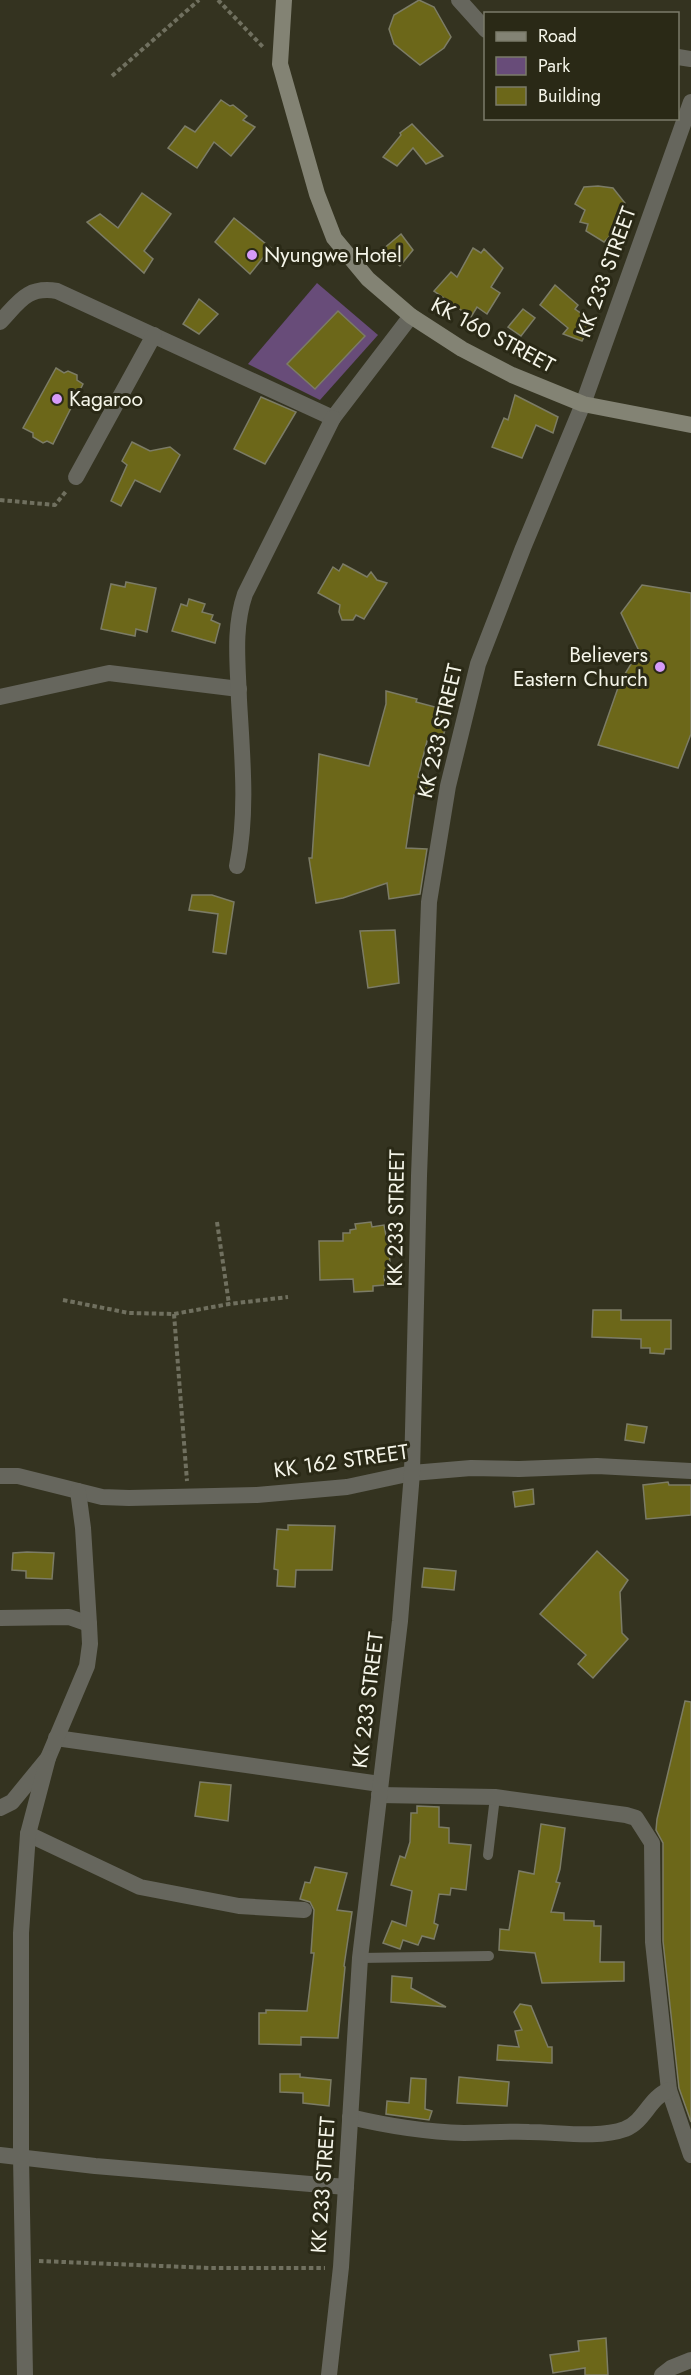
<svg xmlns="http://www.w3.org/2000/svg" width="691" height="2375" viewBox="0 0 691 2375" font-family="Jost,sans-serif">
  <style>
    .green { fill: #684c79 }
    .building { fill: #6c6719; stroke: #7c7c66; stroke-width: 1.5 }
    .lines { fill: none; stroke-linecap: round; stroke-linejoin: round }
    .path { stroke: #70705f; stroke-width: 4; stroke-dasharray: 4.5 3; stroke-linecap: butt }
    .service { stroke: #66665d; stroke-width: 10 }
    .minor { stroke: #66665d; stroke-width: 16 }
    .secondary { stroke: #838374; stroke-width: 16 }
    .poi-dot { fill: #d69bf9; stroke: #2a2916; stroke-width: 2 }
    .labels { text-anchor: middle; stroke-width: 6; stroke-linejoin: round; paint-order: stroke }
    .poi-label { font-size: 21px; fill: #f5f5e9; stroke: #2a2916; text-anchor: start }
    .street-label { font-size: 21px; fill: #f5f5e9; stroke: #2a2916 }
  </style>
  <rect width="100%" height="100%" fill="#343320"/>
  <path class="green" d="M317 283 378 335 320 400 248 364Z"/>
  <g class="building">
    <path d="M419 0 434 7 451 37 444 48 420 65 394 44 389 29 394 15Z"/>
    <path d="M221 100 230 106 233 105 247 116 243 120 255 127 231 156 214 142 197 168 168 148 185 126 195 132Z"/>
    <path d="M412 124 443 156 426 164 413 148 397 166 383 157 401 135 400 133Z"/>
    <path d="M598 186 613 188 625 203 612 234 604 242 586 231 588 224 580 222 585 210 575 204 584 187Z"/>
    <path d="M142 193 171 214 144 251 153 259 144 273 87 222 100 214 118 228Z"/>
    <path d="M234 218 271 248 250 274 215 242Z"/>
    <path d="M401 234 413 250 400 266 382 250Z"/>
    <path d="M473 248 481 253 484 249 503 268 491 287 500 293 487 314 477 307 471 317 434 291 451 272 457 277Z"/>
    <path d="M555 285 578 305 575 309 592 321 582 341 563 334 568 328 540 305Z"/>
    <path d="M199 299 218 314 199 334 183 324Z"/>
    <path d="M523 309 535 318 521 336 508 327Z"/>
    <path d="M338 311 365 336 315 389 287 364Z"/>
    <path d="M56 368 64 373 68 371 77 375V380L83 384 53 444 47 441 43 443 33 437V433L23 428Z"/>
    <path d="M515 395 558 417 553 433 536 425 522 458 492 447 504 418 508 420Z"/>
    <path d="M261 397 296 412 265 464 234 449Z"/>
    <path d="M132 442 150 451 170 447 180 455 160 492 135 480 121 506 111 501 127 465 122 461Z"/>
    <path d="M343 564 367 577 371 572 377 580 387 583 364 619 356 615 353 620H342L339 612 340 605 318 593 333 567 339 571Z"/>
    <path d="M126 582 156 588 147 632 136 629 135 636 101 629 111 584 125 587Z"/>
    <path d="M642 585 691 593V734L678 768 598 745 620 682 639 651 621 613Z"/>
    <path d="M189 599 205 604 202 612 213 615 211 620 220 624 215 643 172 631 181 604 187 606Z"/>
    <path d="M386 691 417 699 416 702 450 711 441 744 427 741 418 777 434 783 433 799 414 795 406 848 427 849 420 894 389 899 387 883 343 898 316 903 309 858H312L319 754 369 766 386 704Z"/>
    <path d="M192 895H212L234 902 226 954 213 952 218 914 189 910Z"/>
    <path d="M395 930 399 983 368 988 360 931Z"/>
    <path d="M371 1222 372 1227 384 1225 386 1236H388L391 1276H384L385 1285 373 1286V1291L354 1292 353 1279 320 1280 319 1241H343V1233H350V1230L356 1229 355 1224Z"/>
    <path d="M593 1310H621V1320H671V1349H665L664 1354 650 1353V1348H641V1339L592 1337Z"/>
    <path d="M627 1424 647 1427 644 1443 625 1440Z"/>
    <path d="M668 1482 669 1485H691V1515L646 1519 643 1485Z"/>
    <path d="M533 1489 534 1504 515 1507 513 1492Z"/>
    <path d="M288 1525 335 1526 332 1570H296L295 1587 277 1586 278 1570 274 1569 277 1529 288 1530Z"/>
    <path d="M597 1551 628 1580 620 1592 622 1633 628 1639 593 1678 578 1664 586 1655 540 1614Z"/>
    <path d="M27 1552 54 1553 52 1579 26 1578V1571L12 1570 13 1553Z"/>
    <path d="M424 1568 456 1571 454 1590 422 1587Z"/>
    <path d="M685 1701 691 1702V2122L679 2088 663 1941V1843L656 1830 657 1819Z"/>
    <path d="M200 1782 231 1785 228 1821 195 1816Z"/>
    <path d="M417 1806 439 1807V1827L449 1828V1843L471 1845 466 1890 451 1888 450 1895 439 1894 434 1923 438 1925 434 1939 422 1936 418 1945 403 1940 400 1949 383 1943 392 1921 406 1926 412 1891 391 1885 400 1856 405 1858 410 1842 411 1813H417Z"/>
    <path d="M541 1824 565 1828 560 1869 556 1882 560 1883 551 1912 564 1913V1920L594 1921V1926H601L600 1962H624V1981L542 1983 535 1953 499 1950 500 1929 509 1930 519 1871 534 1874Z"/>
    <path d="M315 1867 347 1873 337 1910 352 1912 344 1966 345 1967 338 2038 301 2037V2045L259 2044V2013H266V2010L307 2011 314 1953H311L314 1910 310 1902 300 1899 305 1882 310 1883Z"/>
    <path d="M392 1976 412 1978 411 1988 446 2007 391 2002Z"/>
    <path d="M520 2004 531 2006 548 2047H552V2063L497 2060 498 2045 519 2047 515 2031 522 2030 514 2012Z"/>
    <path d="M280 2074H300V2077L331 2080 329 2106 303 2103V2093L280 2092Z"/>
    <path d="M459 2077 509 2082 507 2106 457 2103Z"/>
    <path d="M411 2078 426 2079 425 2109 432 2111 429 2120 386 2114 387 2101 409 2103Z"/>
    <path d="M606 2338 608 2375H585V2368L553 2373 550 2355 579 2351 578 2341Z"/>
  </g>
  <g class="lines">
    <g class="path">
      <path d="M218 0 263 47"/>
      <path d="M112 76 199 0"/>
      <path d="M0 500 55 505 67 490"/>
      <path d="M217 1222 229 1304"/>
      <path d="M63 1300 129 1313 174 1314 229 1304 288 1297"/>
      <path d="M174 1314 187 1481"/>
      <path d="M39 2261 211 2268H325"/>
    </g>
    <g class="service">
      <path d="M488 1855 495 1797"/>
      <path d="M360 1958 489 1956"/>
    </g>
    <g class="minor">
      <path d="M459 0 486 30"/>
      <path d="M678 57 691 59"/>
      <path d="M0 322C19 302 27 286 57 291L333 418 411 316"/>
      <path d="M76 477 154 335"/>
      <path d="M0 697 109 673 239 689"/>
      <path d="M237 866C248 812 242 754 239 700 238 664 233 629 245 594L333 418"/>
      <path d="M0 1476H18L102 1497 129 1498 257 1495 347 1487 412 1473 471 1468 519 1469 597 1466 691 1471"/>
      <path d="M0 1618 69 1617 89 1624"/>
      <path d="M56 1738 380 1784"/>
      <path d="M379 1795 495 1797 626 1815 636 1818 652 1843 653 1942 669 2090 691 2155"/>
      <path d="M0 1808 12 1802 48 1758 87 1666 90 1644 89 1624 83 1528 78 1491"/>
      <path d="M28 1834 140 1887 239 1906 304 1910"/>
      <path d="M350 2117C388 2126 425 2132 464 2133 486 2133 507 2131 529 2132 558 2132 598 2139 625 2129 645 2121 649 2098 669 2090"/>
      <path d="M0 2155 95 2166 346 2187"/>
      <path d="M25 2375 21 2157V1933L28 1834 48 1758"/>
      <path d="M329 2375 341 2267 360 1958 400 1621 412 1473 419 1176 429 902 448 786 478 664 523 548 583 404 691 102"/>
      <path d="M662 2375 671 2368 691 2360"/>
    </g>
    <path class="secondary" d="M284 0 280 64 317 194 334 238 368 279 411 316 462 349 512 375 583 404 691 425"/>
  </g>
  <g class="poi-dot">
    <circle cx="252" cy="255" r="6"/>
    <circle cx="57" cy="399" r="6"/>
    <circle cx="660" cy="667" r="6"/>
  </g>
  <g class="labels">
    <g class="poi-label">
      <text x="264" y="262">Nyungwe Hotel</text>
      <text x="69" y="406">Kagaroo</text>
      <text x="648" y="662" text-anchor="end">Believers<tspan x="648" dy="24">Eastern Church</tspan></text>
    </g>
    <g class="street-label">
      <text transform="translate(606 272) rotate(-70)" y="7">KK 233 STREET</text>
      <text transform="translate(493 335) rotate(28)" y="7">KK 160 STREET</text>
      <text transform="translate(440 731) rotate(-77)" y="7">KK 233 STREET</text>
      <text transform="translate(396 1218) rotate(-89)" y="7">KK 233 STREET</text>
      <text transform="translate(341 1461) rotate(-8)" y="7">KK 162 STREET</text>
      <text transform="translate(368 1700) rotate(-83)" y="7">KK 233 STREET</text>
      <text transform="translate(323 2185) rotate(-86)" y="7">KK 233 STREET</text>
    </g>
  </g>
  <rect x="484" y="12" width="195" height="108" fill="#2a2916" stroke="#7b7b6a" stroke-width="1.5"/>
  <rect x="496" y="32" width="30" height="9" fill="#838374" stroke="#7b7b6a" stroke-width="1.5"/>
  <text x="538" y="42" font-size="18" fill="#f5f5e9">Road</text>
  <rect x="496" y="57" width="30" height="18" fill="#684c79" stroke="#7b7b6a" stroke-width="1.5"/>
  <text x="538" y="72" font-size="18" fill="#f5f5e9">Park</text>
  <rect x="496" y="87" width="30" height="18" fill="#6c6719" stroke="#7b7b6a" stroke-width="1.5"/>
  <text x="538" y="102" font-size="18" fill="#f5f5e9">Building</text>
</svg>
